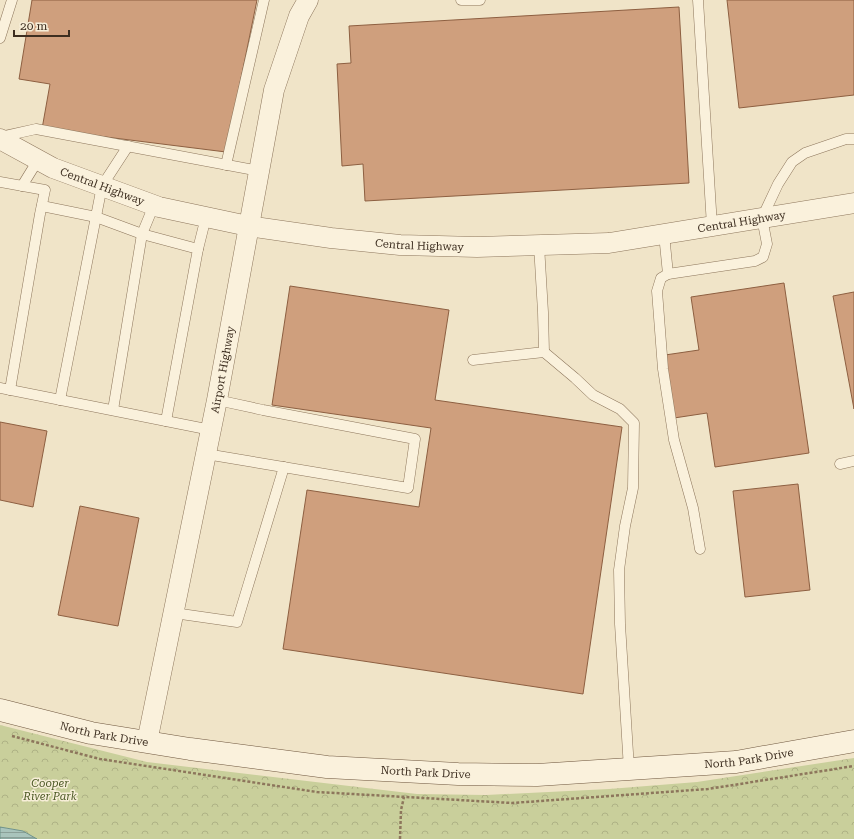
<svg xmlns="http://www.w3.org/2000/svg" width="854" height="839" viewBox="0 0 854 839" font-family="'Roboto Serif',serif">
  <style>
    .park { fill: url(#park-crowns) }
    .water { fill: url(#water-rules); stroke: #6f938a }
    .building { fill: #cf9f7d; stroke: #8d5f41 }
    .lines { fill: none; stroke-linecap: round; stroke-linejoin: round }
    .lane-casing { stroke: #8d765c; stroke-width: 11 }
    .street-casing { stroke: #8d765c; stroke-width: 21 }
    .secondary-casing { stroke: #6f573f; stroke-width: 23 }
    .path { stroke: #8d765c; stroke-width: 2.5; stroke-dasharray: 3 2; stroke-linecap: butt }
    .lane { stroke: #faf1dc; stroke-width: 10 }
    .street { stroke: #faf1dc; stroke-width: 20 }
    .secondary { stroke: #faf1dc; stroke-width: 22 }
    .labels { text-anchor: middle; stroke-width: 3; stroke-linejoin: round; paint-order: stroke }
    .street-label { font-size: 11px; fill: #3d2e20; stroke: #f7eed8 }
    .park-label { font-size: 11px; font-style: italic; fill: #4d5a26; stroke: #f7eed8 }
  </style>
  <defs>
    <pattern id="park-crowns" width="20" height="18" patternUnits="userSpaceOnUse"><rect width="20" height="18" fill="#c9cf9b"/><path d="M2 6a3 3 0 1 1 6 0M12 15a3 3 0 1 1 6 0" fill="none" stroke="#aeb285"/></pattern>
    <pattern id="water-rules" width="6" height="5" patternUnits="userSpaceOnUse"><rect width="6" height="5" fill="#a9c4bc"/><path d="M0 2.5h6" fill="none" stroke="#8ba098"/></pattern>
  </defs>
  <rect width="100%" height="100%" fill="#f0e4c8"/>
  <path class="park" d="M0 725 147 762 417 794 486 795 609 789 697 782 854 758V839H37L23 831 0 827Z"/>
  <path class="water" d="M0 827 23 831 37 839H0Z"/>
  <g class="building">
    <path d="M32 0H257L226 152 42 129 50 84 19 79Z"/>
    <path d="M727 0H854V95L739 108Z"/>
    <path d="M679 7 689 183 365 201 363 164 342 166 337 64 351 63 349 26Z"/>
    <path d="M784 283 809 453 715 467 707 413 674 418 665 355 699 350 691 297Z"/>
    <path d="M290 286 449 310 435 400 622 427 583 694 283 649 307 490 419 507 431 428 272 405Z"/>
    <path d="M854 292V409L833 296Z"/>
    <path d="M0 422 47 431 33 507 0 500Z"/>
    <path d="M798 484 810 590 745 597 733 491Z"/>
    <path d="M80 506 139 518 118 626 58 615Z"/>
  </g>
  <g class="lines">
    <g class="lane-casing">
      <g id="lane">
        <path d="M461 0H480"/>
        <path d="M698 0 712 226"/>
        <path d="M0 38 12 0"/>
        <path d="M0 137 36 129 259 171"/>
        <path d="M226 165 264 0"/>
        <path d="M0 182 45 190 40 214 10 390"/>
        <path d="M22 186 38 160"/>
        <path d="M42 206 96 217 142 234 198 249 166 421"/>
        <path d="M664 234 668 274"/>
        <path d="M198 249 206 217"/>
        <path d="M544 352 575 378 593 395 620 409 634 423 633 488 625 526 619 570 620 624 629 769"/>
        <path d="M473 360 544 352 543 312 539 245"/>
        <path d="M0 388 211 430"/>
        <path d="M60 400 102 186 128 146"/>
        <path d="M113 410 142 234 154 205"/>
        <path d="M206 454 408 488 415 439 263 410 217 400"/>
        <path d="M840 464 854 461"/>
        <path d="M700 549 693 508 674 440 663 369 657 291 661 278 668 274 755 261 763 257 767 244 762 218 778 184 792 162 805 153 846 139H854"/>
        <path d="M174 613 237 622 284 467"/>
      </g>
    </g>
    <g class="street-casing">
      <g id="street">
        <path id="s1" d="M0 139 53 168 159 207 248 226 331 238 400 245 477 247 609 243 854 203"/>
        <path id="s2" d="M147 742 217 400 274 90 299 16 308 0"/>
      </g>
    </g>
    <g class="secondary-casing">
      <g id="secondary">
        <path id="s3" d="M0 710 91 733 190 749 327 767 458 774 537 775 736 762 854 741"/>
      </g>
    </g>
    <g class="path">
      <path d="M12 736 100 759 317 792 512 803 708 789 854 766"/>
      <path d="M400 839 401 810 404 797"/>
    </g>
    <use href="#lane" class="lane"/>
    <use href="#street" class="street"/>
    <use href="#secondary" class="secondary"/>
  </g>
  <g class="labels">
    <g class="street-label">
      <text dy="4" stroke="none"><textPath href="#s1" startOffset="113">Central Highway</textPath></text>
      <text dy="4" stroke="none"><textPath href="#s1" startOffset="761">Central Highway</textPath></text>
      <text dy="4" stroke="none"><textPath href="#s1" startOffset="437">Central Highway</textPath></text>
      <text dy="4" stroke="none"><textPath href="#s2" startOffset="380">Airport Highway</textPath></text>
      <text dy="4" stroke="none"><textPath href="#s3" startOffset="107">North Park Drive</textPath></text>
      <text dy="4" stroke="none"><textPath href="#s3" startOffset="755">North Park Drive</textPath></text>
      <text dy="4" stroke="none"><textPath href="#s3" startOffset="431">North Park Drive</textPath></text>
    </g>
    <g class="park-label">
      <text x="50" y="787">Cooper<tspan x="50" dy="13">River Park</tspan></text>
    </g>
  </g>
  <path d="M14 30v6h55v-6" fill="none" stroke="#3d2e20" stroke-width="2"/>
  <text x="20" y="30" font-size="12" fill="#3d2e20" stroke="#f7eed8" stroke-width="3" paint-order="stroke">20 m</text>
</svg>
